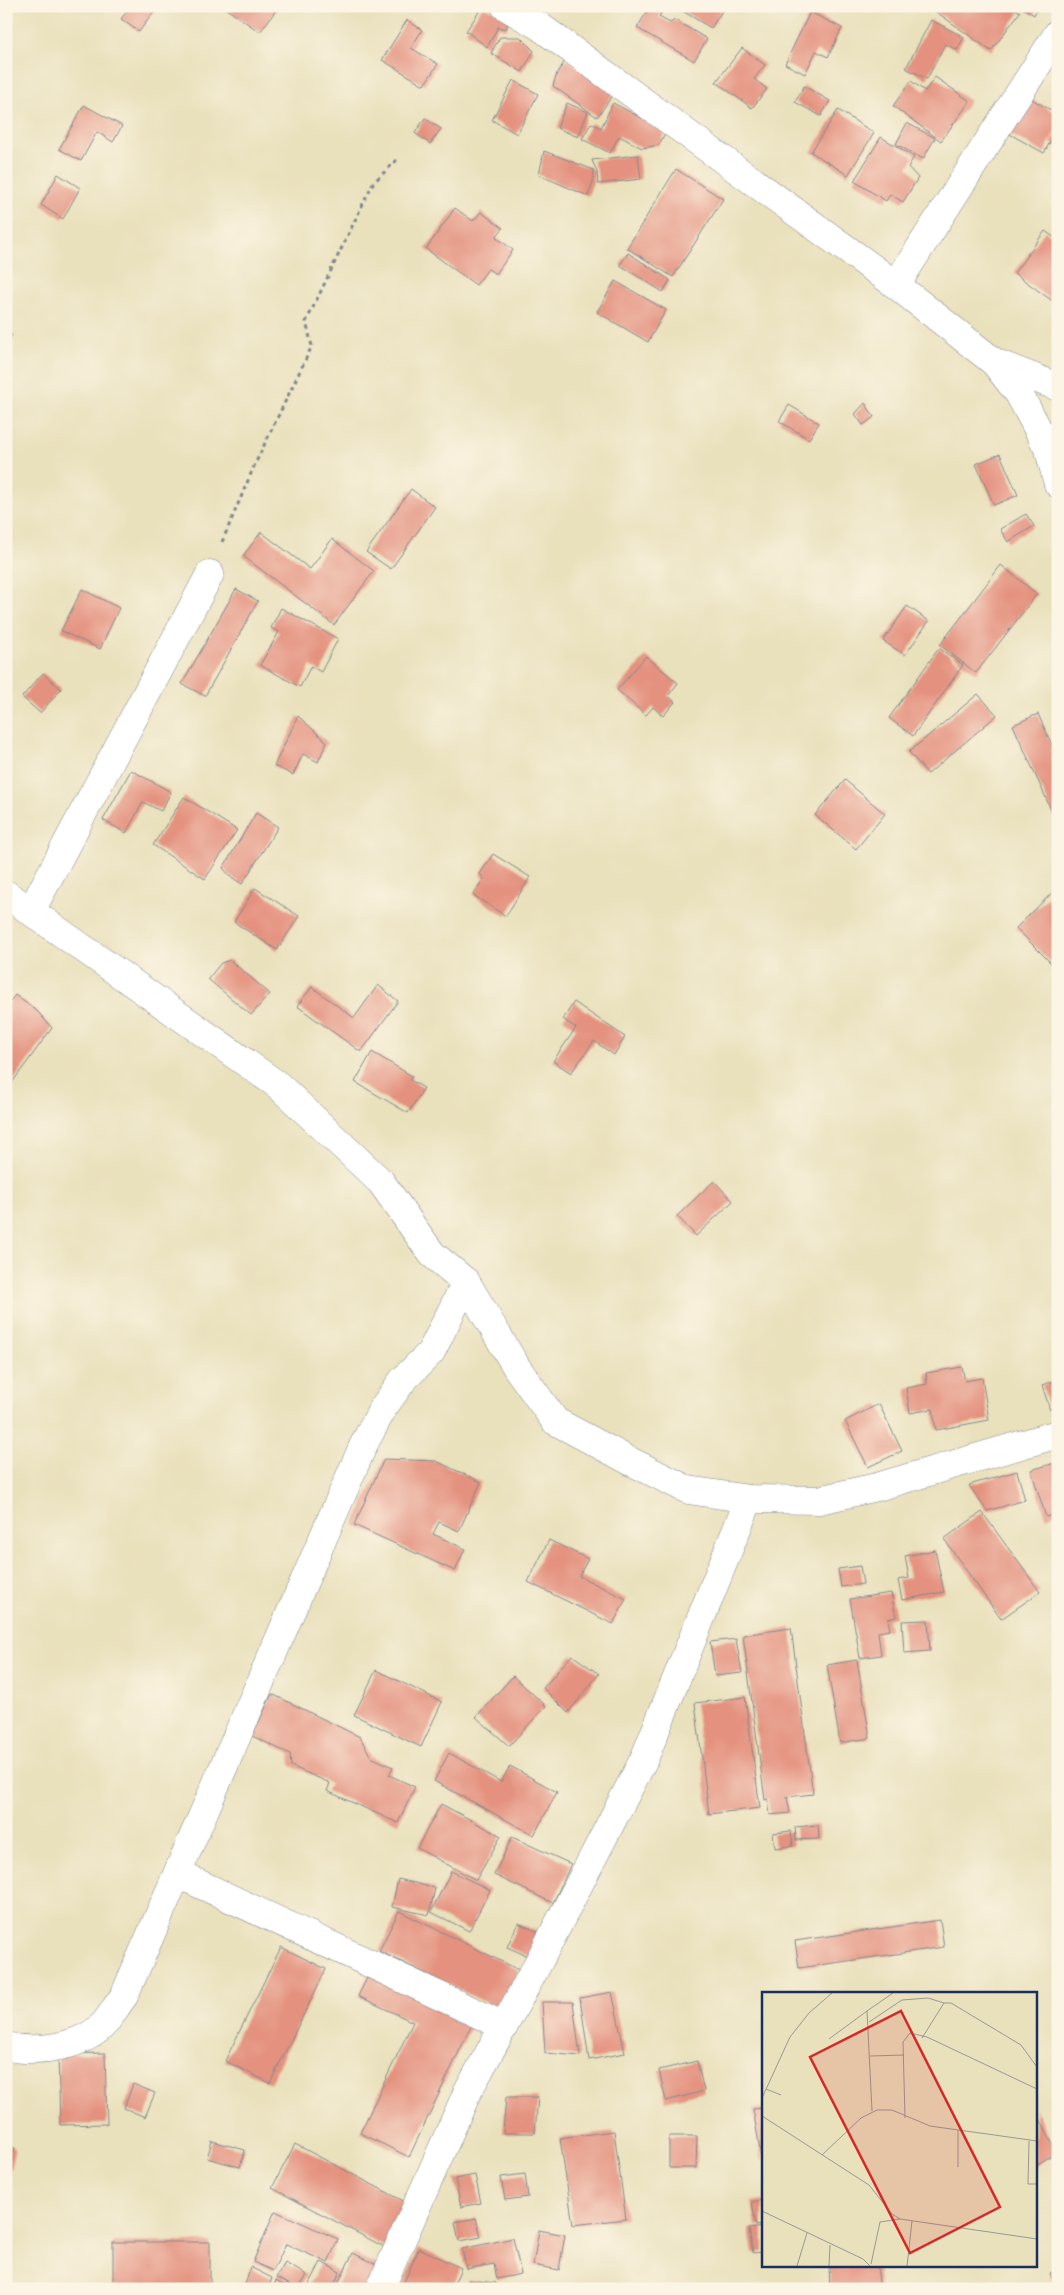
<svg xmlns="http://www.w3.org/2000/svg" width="1064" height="2295" viewBox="0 0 1064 2295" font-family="'Shantell Sans',sans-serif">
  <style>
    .building { fill: #e4927f }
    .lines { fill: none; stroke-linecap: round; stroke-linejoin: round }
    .minor-casing { stroke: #82888d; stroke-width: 29 }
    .major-casing { stroke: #82888d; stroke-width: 29 }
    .path { stroke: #82888d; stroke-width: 3; stroke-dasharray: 4 4; stroke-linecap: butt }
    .minor { stroke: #fff; stroke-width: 28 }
    .major { stroke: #fff; stroke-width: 28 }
    .inset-road { fill: none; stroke: #979996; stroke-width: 1 }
    .view { fill: #d62828; fill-opacity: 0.15; stroke: #d62828; stroke-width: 2.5 }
    .inset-edge { fill: none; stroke: #1b2f5e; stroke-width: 2.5 }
  </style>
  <rect width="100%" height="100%" fill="#fcf5e5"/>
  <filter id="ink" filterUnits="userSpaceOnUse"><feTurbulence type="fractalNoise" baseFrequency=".02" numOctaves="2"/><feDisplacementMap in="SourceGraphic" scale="10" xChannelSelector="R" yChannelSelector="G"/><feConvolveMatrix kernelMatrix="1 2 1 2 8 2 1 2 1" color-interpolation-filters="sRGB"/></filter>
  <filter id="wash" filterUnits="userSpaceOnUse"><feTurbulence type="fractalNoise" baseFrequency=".0096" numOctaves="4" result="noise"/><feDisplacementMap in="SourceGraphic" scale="20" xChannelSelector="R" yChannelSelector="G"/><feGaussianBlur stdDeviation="1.12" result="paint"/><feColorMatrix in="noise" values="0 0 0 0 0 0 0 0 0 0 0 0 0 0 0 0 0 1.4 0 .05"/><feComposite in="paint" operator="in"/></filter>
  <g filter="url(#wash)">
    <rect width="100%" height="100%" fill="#e9e0bc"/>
    <g id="blocks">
      <g class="building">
        <path d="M131 6H158L139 32 121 19Z"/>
        <path d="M222 6H273L277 9 260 32Z"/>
        <path d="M483 6 510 18 506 29 498 27 487 47 466 31Z"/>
        <path d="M643 6H665L659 17 670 23 675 20 707 39 694 61 637 28 648 10 653 12Z"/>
        <path d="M674 6H716L722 11 711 28Z"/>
        <path d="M928 6H1011L1020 12 991 51Z"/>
        <path d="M1020 6H1039L1034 15Z"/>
        <path d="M810 12 842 28 828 57 816 51 805 74 785 64Z"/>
        <path d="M407 20 422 30 411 48 438 64 424 85 382 60Z"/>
        <path d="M931 20 964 37 957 50 945 44 927 79 906 68Z"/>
        <path d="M500 37H520L534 51 522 72 491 53Z"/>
        <path d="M742 48 765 65 754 79 767 89 752 108 716 82Z"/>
        <path d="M566 60 618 88 597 117 553 86 557 73Z"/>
        <path d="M935 77 970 101 941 141 893 106 911 81 925 91Z"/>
        <path d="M513 80 538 94 517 134 492 120Z"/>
        <path d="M804 86 830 101 821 116 795 102Z"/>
        <path d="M1026 96 1058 114V127L1044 153 1006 132Z"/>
        <path d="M567 103 588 112 578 137 557 128Z"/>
        <path d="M613 103 666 131 659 145 642 148 619 136 610 153 582 139 591 123 601 128Z"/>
        <path d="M84 105 122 126 113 142 97 132 81 161 59 149Z"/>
        <path d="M838 110 874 133 848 175 811 152Z"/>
        <path d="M425 118 441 129 430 144 415 133Z"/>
        <path d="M907 123 935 138 923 159 896 144Z"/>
        <path d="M1058 132V147L1051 143Z"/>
        <path d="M881 137 914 157 908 167 918 178 903 202 890 194 886 201 854 181Z"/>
        <path d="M544 151 594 170 593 182 588 196 539 175Z"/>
        <path d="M638 155 641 179 598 184 597 172 592 160Z"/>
        <path d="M676 169 723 199 673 277 627 248Z"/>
        <path d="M58 174 80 188 63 219 41 205Z"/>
        <path d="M455 208 473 221 481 212 503 228 496 237 513 250 496 274 488 269 476 285 426 249Z"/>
        <path d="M1045 231 1058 240V305L1014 273Z"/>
        <path d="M628 253 670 280 663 292 620 265Z"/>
        <path d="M615 281 666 310 648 342 597 312Z"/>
        <path d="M6 331 12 335 6 346Z"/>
        <path d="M865 403 874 417 863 425 855 414Z"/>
        <path d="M789 405 819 423 809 439 779 421Z"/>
        <path d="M1000 454 1018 495 994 505 976 464Z"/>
        <path d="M411 489 435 507 391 569 366 552Z"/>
        <path d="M1026 514 1034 526 1008 542 1000 529Z"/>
        <path d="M261 532 310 569 332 539 374 571 334 625 243 556Z"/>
        <path d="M1001 565 1037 594 976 673 940 645Z"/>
        <path d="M82 589 119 608 100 649 61 631Z"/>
        <path d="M236 589 258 601 205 696 182 684Z"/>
        <path d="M907 606 929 621 905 655 883 641Z"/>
        <path d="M281 608 338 639 321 672 311 666 300 687 260 665 279 632 271 628Z"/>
        <path d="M939 648 963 665 913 736 889 718Z"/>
        <path d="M646 656 678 683 668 696 675 702 663 716 653 707 646 715 617 690Z"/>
        <path d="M43 673 61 689 40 713 22 697Z"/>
        <path d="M978 694 997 715 928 774 909 752Z"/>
        <path d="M1038 714 1058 758V825L1013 725Z"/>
        <path d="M298 716 327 742 318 762 303 754 293 775 274 766Z"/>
        <path d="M131 770 171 792 161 811 143 802 126 833 103 820Z"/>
        <path d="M845 780 885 814 856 849 815 815Z"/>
        <path d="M184 797 237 830 205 879 153 845Z"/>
        <path d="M256 813 278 827 242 884 230 876 223 868Z"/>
        <path d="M493 854 530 877 506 916 473 895 484 878 480 874Z"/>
        <path d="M1058 887V959L1052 964 1016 928Z"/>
        <path d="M255 888 299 916 277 950 234 922Z"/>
        <path d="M230 960 270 994 251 1015 208 979 221 963Z"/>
        <path d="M378 985 398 1001 361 1052 297 1006 312 987 354 1018Z"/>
        <path d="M15 995 37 1011 52 1028 6 1091V1007Z"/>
        <path d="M574 1002 625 1037 614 1055 594 1041 571 1073 553 1061 576 1028 563 1019Z"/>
        <path d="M372 1052 412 1076 410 1080 424 1088 408 1113 355 1082Z"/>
        <path d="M714 1181 733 1201 696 1236 677 1216Z"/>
        <path d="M962 1367 965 1381 982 1378 989 1420 936 1430 933 1409 910 1413 906 1388 927 1384 926 1373Z"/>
        <path d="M1058 1380V1408L1050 1410 1042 1385Z"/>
        <path d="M879 1404 902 1451 868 1467 845 1421Z"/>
        <path d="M384 1459 436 1461 481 1482 459 1531 439 1522 433 1534 465 1549 455 1571 354 1525Z"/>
        <path d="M1058 1462V1513L1046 1517 1031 1470Z"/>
        <path d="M1017 1471 1025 1500 987 1511 969 1485Z"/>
        <path d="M982 1512 1040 1592 1001 1619 944 1539Z"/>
        <path d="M549 1540 588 1559 579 1576 626 1599 613 1624 528 1582Z"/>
        <path d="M935 1550 944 1592 902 1600 898 1580 909 1578 905 1556Z"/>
        <path d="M860 1566 863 1584 841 1587 838 1569Z"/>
        <path d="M891 1593 896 1617 888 1619 890 1630 878 1632 881 1655 860 1658 850 1599Z"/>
        <path d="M928 1620 930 1651 904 1653 902 1621Z"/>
        <path d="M791 1628 813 1794 787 1797 790 1813 770 1815 768 1799 765 1800 743 1635Z"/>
        <path d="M736 1639 742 1673 715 1676 710 1642Z"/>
        <path d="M572 1655 599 1674 568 1713 543 1688Z"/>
        <path d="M857 1660 870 1738 840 1743 827 1665Z"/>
        <path d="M376 1670 442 1702 421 1747 354 1715Z"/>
        <path d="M513 1676 546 1706 509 1746 476 1717Z"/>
        <path d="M272 1694 360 1737 371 1757 393 1767 389 1775 415 1787 398 1823 327 1791 330 1783 291 1766 290 1754 252 1736Z"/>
        <path d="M745 1697 760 1808 709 1814 695 1703Z"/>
        <path d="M449 1753 501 1782 510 1766 557 1792 534 1835 434 1781Z"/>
        <path d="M441 1804 501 1836 476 1880 417 1848Z"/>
        <path d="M818 1825 819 1839 796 1840 795 1827Z"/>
        <path d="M791 1831 793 1846 775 1848 773 1833Z"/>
        <path d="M512 1837 571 1864 553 1903 494 1875Z"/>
        <path d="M451 1871 490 1890 469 1931 431 1912Z"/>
        <path d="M398 1879 435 1888 429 1915 392 1907Z"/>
        <path d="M399 1911 519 1970 499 2009 379 1951Z"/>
        <path d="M940 1920 944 1947 799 1968 795 1941Z"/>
        <path d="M518 1923 545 1935 534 1959 507 1947Z"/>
        <path d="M281 1947 326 1969 270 2083 225 2061Z"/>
        <path d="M371 1970 474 2020 409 2157 360 2133 413 2022 358 1996Z"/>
        <path d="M612 1992 625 2053 589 2060 580 1998Z"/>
        <path d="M542 2002H573L580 2056 545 2053Z"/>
        <path d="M105 2053 107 2124 60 2125 58 2054Z"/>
        <path d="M697 2061 704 2091 666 2101 659 2070Z"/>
        <path d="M133 2084 155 2093 145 2117 124 2108Z"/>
        <path d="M506 2097H538L535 2133H503Z"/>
        <path d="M763 2108V2162H762L753 2109Z"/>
        <path d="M1035 2109 1057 2152 1035 2166Z"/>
        <path d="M614 2131 626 2219 573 2225 560 2138Z"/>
        <path d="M669 2136H697L696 2168H669Z"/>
        <path d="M212 2141 245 2150 240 2167 207 2158Z"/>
        <path d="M295 2144 413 2206 390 2250 272 2188Z"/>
        <path d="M6 2145 15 2148 9 2174 6 2173Z"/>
        <path d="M525 2174 528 2197 505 2200 501 2177Z"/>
        <path d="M475 2175 481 2203 461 2207 455 2179Z"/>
        <path d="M763 2200V2225L756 2226 752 2202Z"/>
        <path d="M275 2211 338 2239 328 2263 286 2244 273 2271 253 2262Z"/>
        <path d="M476 2218 481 2237 459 2241 455 2222Z"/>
        <path d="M763 2227V2252L753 2253 749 2229Z"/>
        <path d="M539 2230 565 2235 559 2270 533 2265Z"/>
        <path d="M513 2238 521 2274 497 2279 494 2264 466 2269 462 2249Z"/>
        <rect x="113" y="2242" width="97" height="47"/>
        <path d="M419 2248 461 2268 452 2289H401Z"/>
        <path d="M353 2253 384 2268 374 2289H335Z"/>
        <path d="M321 2262 340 2272 332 2289H307Z"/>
        <path d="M285 2263 307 2275 299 2289 276 2278Z"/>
        <path d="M829 2266H877L880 2289H830Z"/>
        <path d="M250 2267 272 2278 268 2289H244Z"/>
        <path d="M1058 2270V2289L1050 2273Z"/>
        <path d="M468 2280 496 2283V2289H467Z"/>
        <path d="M276 2281 290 2289H272Z"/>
      </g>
    </g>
  </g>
  <g filter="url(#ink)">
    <use href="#blocks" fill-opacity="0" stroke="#82888d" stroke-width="1"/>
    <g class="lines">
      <g class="minor-casing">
        <g id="minor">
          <path d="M896 285 1058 33"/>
          <path d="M994 362 1058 387"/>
          <path d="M6 894 279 1086 381 1182 432 1254 466 1282 517 1368 555 1421 630 1461 688 1490 749 1499 819 1500 877 1487 1058 1434"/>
          <path d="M31 911 210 574"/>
          <path d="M178 1874 504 2026"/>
          <path d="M6 2046C35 2054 82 2047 104 2024 111 2016 117 2005 124 1996L363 1446 383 1408 403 1380 431 1352 466 1282"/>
          <path d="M380 2289 467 2093 534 1971 644 1759 749 1499"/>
        </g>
      </g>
      <g class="major-casing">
        <path id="major" d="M505 6 539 26 896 285 994 362 1019 394 1049 450 1058 484"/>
      </g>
      <path class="path" d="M222 542 255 464 312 346 306 322 373 183 398 159"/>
      <use href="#minor" class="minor"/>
      <use href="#major" class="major"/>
    </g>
  </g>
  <g transform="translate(762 1992)">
    <rect width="275" height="275" fill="#e9e0bc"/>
    <path class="inset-road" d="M182 11H189L259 53 275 75M107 30 140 8 166 6 182 11 160 46M67 47 105 19M108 64 142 63M4 97 19 103M0 106 28 45 47 21 70 1M110 119 105 19 131 1M0 124 107 193 130 222 138 227 275 247M143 126 141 50 148 41 165 45 275 97M267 149 266 192H275M60 163 99 126 115 118H130L168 134 275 149M196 175V138M0 219 101 267 108 274M109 272 118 230 138 227M35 274 45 241M67 274 68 253M145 274 150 229"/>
    <path class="view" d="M139 19 238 215 148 261 48 65Z"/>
    <rect width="275" height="275" class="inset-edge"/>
  </g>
  <rect width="1064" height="2295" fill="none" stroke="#fcf5e5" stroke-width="25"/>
</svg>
